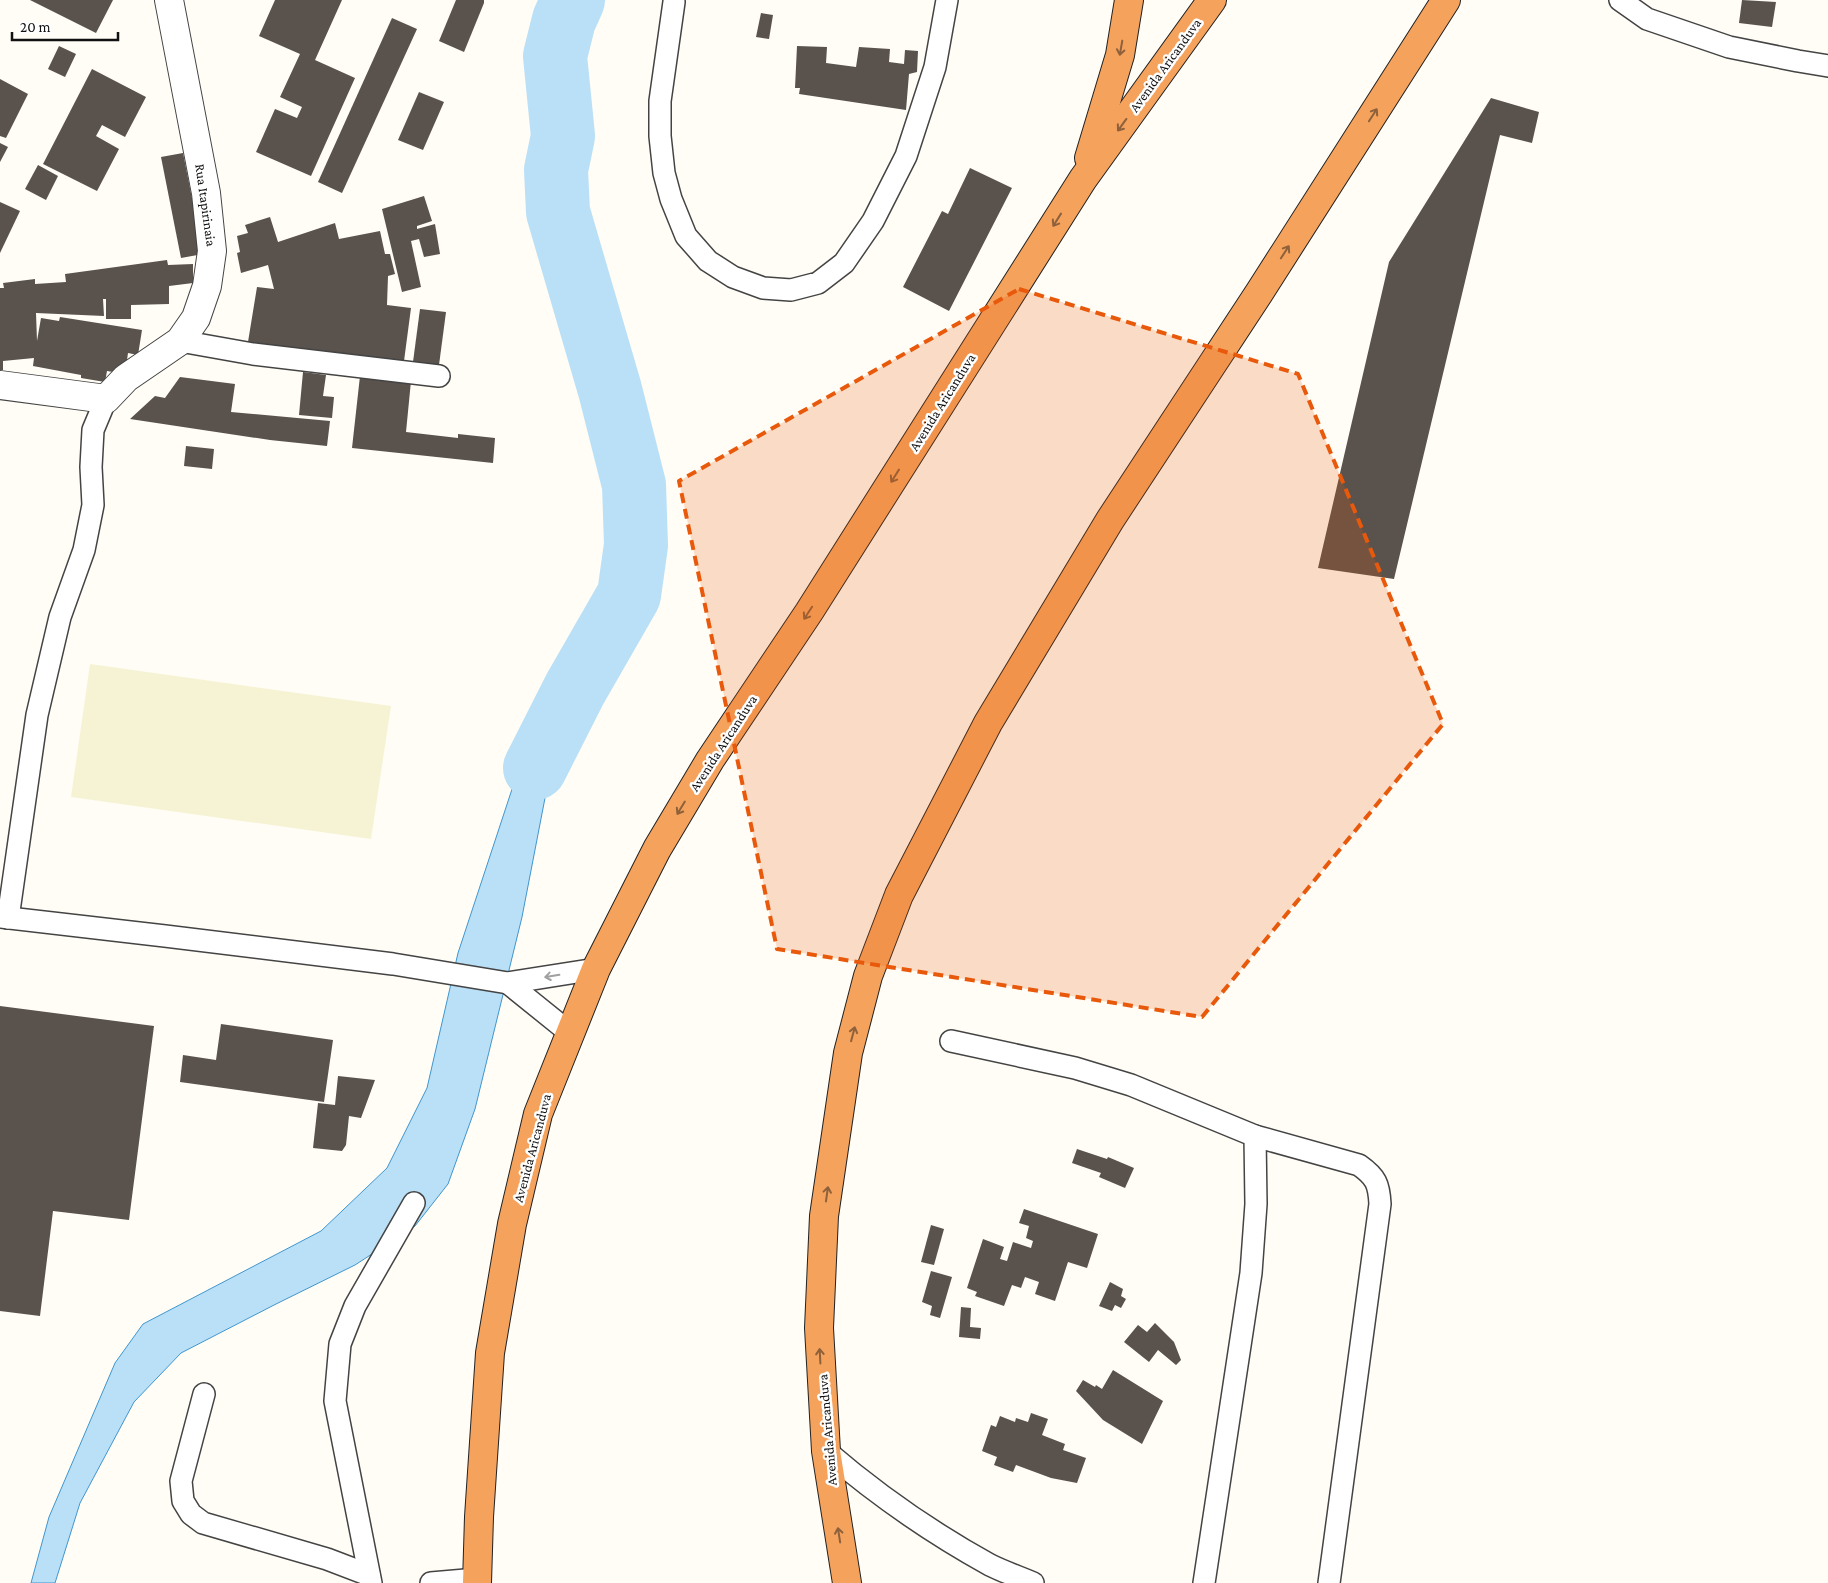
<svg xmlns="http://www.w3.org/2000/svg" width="1828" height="1583" viewBox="0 0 1828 1583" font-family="'Crimson Pro',serif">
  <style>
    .farmland { fill: #f6f3d4 }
    .water { fill: #b9e0f7; stroke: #3f96cf }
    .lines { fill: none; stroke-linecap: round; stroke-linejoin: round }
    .river { stroke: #b9e0f7; stroke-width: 64 }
    .building { fill: #5a524d }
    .lane-casing { stroke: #444; stroke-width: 24 }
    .street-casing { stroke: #444; stroke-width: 30 }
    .highway-casing { stroke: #222; stroke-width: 30 }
    .lane { stroke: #fff; stroke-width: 21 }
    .street { stroke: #fff; stroke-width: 28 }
    .highway { stroke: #f5a25d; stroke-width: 28 }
    .oneway { stroke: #8e613b }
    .oneway2 { stroke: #a0a0a0 }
    .marked { fill: #e8590c; fill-opacity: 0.2; stroke: #e8590c; stroke-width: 4; stroke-dasharray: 10 6; stroke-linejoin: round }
    .labels { text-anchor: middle; stroke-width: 5; stroke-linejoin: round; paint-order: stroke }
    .street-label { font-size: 14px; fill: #111; stroke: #fff }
  </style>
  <rect width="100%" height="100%" fill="#fffdf5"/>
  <path class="farmland" d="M90 664 391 706 371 839 71 797Z"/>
  <path class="water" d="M575 689 567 724 551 767 522 917 475 1109 448 1184 415 1226 355 1265 276 1304 181 1353 134 1402 80 1503 55 1583H31L49 1517 115 1363 143 1324 321 1231 387 1168 427 1088 458 953 518 771 541 724Z"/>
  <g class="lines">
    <path class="river" d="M535 768 575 689 629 595 636 545 634 485 610 390 558 212 556 170 563 136 555 56 564 20 573 0"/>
  </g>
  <g class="building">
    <path d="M30 0H113L96 33Z"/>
    <path d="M275 0H342L315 60 355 78 311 176 256 152 275 109 297 118 302 107 280 97 300 54 259 36Z"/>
    <path d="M456 0H484V3L464 52 439 41Z"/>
    <path d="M1742 0 1776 2 1772 27 1739 23Z"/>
    <path d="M761 13 773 15 769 39 756 37Z"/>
    <path d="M392 18 417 29 342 193 318 182Z"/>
    <path d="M59 46 76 54 65 77 48 69Z"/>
    <path d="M797 46 827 47 826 63 856 67 859 47 890 49 889 62 904 64 905 50 918 51 917 72 909 74 906 110 799 94 800 88H795Z"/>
    <path d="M92 69 146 97 125 137 102 125 96 136 119 149 97 191 43 164Z"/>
    <path d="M0 79 28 94 6 138 0 136Z"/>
    <path d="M419 92 444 102 423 150 398 140Z"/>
    <path d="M1491 98 1539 112 1532 143 1500 135 1394 579 1318 568 1389 262Z"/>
    <path d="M0 143 8 147 0 162Z"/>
    <path d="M183 153 203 254 181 258 161 157Z"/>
    <path d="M38 165 58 176 46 200 25 189Z"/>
    <path d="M970 168 1012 188 949 311 903 287 942 211 948 214Z"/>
    <path d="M424 196 432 221 417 226V229L435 224 440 254 424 257 419 239 411 241 421 287 402 292 382 209Z"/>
    <path d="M0 202 20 211 0 253Z"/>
    <path d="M270 217 278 242 335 223 339 239 380 231 385 254H390L395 274 388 276 387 305 411 308 404 361 248 342 257 287 274 289 268 265 241 273 237 253 240 252 237 236 248 233 245 225Z"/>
    <path d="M167 260 168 265 193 264V283L169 286V304L131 305V319H106V299H103L104 316 36 313 37 341 41 318 59 321 60 317 142 330 138 355 128 353 125 374 107 371 105 382 81 378V375L33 366 34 358 3 361V370H0V288H4L3 283 35 279V284L66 282 65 274Z"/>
    <path d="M420 309 446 312 439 365 413 362Z"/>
    <path d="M303 372 326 375 323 396 334 397 332 418 299 415Z"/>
    <path d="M360 376 411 381 406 432 458 438V434L495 438 493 463 352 448Z"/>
    <path d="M180 377 235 384 231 412 330 421 327 446 270 440 130 419 155 396 165 398Z"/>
    <path d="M186 446 214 449 212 469 184 466Z"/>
    <path d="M0 1006 154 1026 129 1220 53 1211 40 1316 0 1311Z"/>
    <path d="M221 1024 333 1040 324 1102 180 1082 183 1055 216 1060Z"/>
    <path d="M338 1076 375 1080 361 1118 349 1116 346 1145 342 1151 313 1148 318 1103 335 1105Z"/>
    <path d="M1077 1149 1107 1159 1108 1157 1134 1168 1125 1188 1099 1177 1101 1173 1072 1163Z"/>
    <path d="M1024 1209 1098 1234 1087 1268 1068 1262 1055 1301 1035 1294 1039 1282 1025 1277 1021 1288 1012 1285 1004 1306 975 1296 977 1292 967 1288 983 1239 1004 1247 1000 1259 1007 1261 1013 1242 1031 1248 1033 1241 1026 1238 1029 1226 1019 1223Z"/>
    <path d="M931 1225 944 1229 934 1265 921 1262Z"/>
    <path d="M931 1271 952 1277 940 1318 930 1315 932 1306 922 1302Z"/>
    <path d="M1110 1282 1123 1289 1121 1296 1126 1299 1121 1308 1115 1305 1112 1311 1099 1306Z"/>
    <path d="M961 1307 971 1308 970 1327 981 1328 980 1339 959 1337Z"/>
    <path d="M1155 1323 1174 1342 1181 1360 1176 1365 1158 1350 1149 1362 1124 1342 1138 1325 1147 1332Z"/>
    <path d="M1113 1370 1163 1401 1142 1444 1103 1420 1076 1391 1083 1380 1095 1387 1096 1385 1102 1389Z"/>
    <path d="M1031 1413 1048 1419 1042 1435 1065 1444 1063 1450 1086 1458 1077 1483 1051 1478 1016 1465 1013 1472 994 1465 997 1457 982 1451 991 1425 996 1427 1000 1416 1015 1422 1016 1418 1028 1422Z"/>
  </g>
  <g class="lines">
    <g class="lane-casing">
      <g id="lane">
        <path d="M1620 0 1647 19 1729 47 1798 61 1828 66"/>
        <path d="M674 2 660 101V136L664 173 671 199 686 236 708 261 733 277 763 288 791 290 818 283 844 263 873 221 906 156 935 67 947 0"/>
        <path d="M180 341 253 354 439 376"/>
        <path d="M0 917 165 936 393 964 508 983 596 969"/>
        <path d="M8 918 37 715 60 617 84 550 93 505 91 467 93 430 106 399"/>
        <path d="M508 983 570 1033"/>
        <path d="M951 1041 1075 1068 1131 1085 1255 1136 1256 1204 1251 1273 1204 1583"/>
        <path d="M1255 1136 1359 1165C1376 1177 1379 1184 1380 1204L1329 1583"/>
        <path d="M204 1394 181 1481 183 1501 191 1514 203 1523 327 1559 369 1575"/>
        <path d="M826 1451C876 1494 932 1533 990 1565 1004 1572 1019 1577 1033 1583"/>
        <path d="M371 1583 335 1401 340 1344 355 1306 414 1203"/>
        <path d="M431 1583 477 1579"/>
      </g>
    </g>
    <g class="street-casing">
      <path id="street" d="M0 385 106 399 126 378 180 341 196 318 207 286 212 251 206 193 169 0"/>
    </g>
    <g class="highway-casing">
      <g id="highway">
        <path d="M1089 158 1120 55 1129 0"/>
        <path d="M477 1583 479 1517 490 1353 512 1224 538 1114 596 969 657 849 710 760 809 612 1083 179 1212 0"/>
        <path d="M847 1583 826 1451 819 1328 824 1216 848 1053 868 976 899 895 988 723 1110 520 1259 293 1446 0"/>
      </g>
    </g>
    <use href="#lane" class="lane"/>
    <use href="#street" class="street"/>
    <use href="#highway" class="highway"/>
  </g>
  <defs><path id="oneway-shaft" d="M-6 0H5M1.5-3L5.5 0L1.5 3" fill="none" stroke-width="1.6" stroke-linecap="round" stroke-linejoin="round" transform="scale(1.25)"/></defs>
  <g class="oneway">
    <use href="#oneway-shaft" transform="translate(1121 48) rotate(100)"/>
    <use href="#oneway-shaft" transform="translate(1373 115) rotate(-57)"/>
    <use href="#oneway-shaft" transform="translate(1122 125) rotate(126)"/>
    <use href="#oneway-shaft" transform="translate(1057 220) rotate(122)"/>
    <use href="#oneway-shaft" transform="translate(1285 252) rotate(-57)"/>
    <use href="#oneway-shaft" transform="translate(895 476) rotate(122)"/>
    <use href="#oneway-shaft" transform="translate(808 613) rotate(123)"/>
    <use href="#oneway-shaft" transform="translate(681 808) rotate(121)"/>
    <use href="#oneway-shaft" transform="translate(853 1034) rotate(-75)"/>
    <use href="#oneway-shaft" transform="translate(827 1194) rotate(-82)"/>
    <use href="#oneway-shaft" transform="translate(820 1356) rotate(-93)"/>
    <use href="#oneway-shaft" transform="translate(839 1535) rotate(-99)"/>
  </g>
  <use class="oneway2" href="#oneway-shaft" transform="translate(552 976) rotate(171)"/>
  <path class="marked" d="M1019 289 1298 374 1443 724 1202 1017 777 949 679 481Z"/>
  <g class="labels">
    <g class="street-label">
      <text transform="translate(1165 65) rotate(-54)" y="5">Avenida Aricanduva</text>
      <text transform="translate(206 205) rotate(82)" y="5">Rua Itapirinaia</text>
      <text transform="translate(942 402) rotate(-58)" y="5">Avenida Aricanduva</text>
      <text transform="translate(723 743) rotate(-57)" y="5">Avenida Aricanduva</text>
      <text transform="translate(532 1148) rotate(-75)" y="5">Avenida Aricanduva</text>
      <text transform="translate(827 1430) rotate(-95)" y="5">Avenida Aricanduva</text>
    </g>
  </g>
  <path d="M12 32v8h106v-8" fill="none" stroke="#111111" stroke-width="2.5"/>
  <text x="20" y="32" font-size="15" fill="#111111" stroke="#ffffff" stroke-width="4" paint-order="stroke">20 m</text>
</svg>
